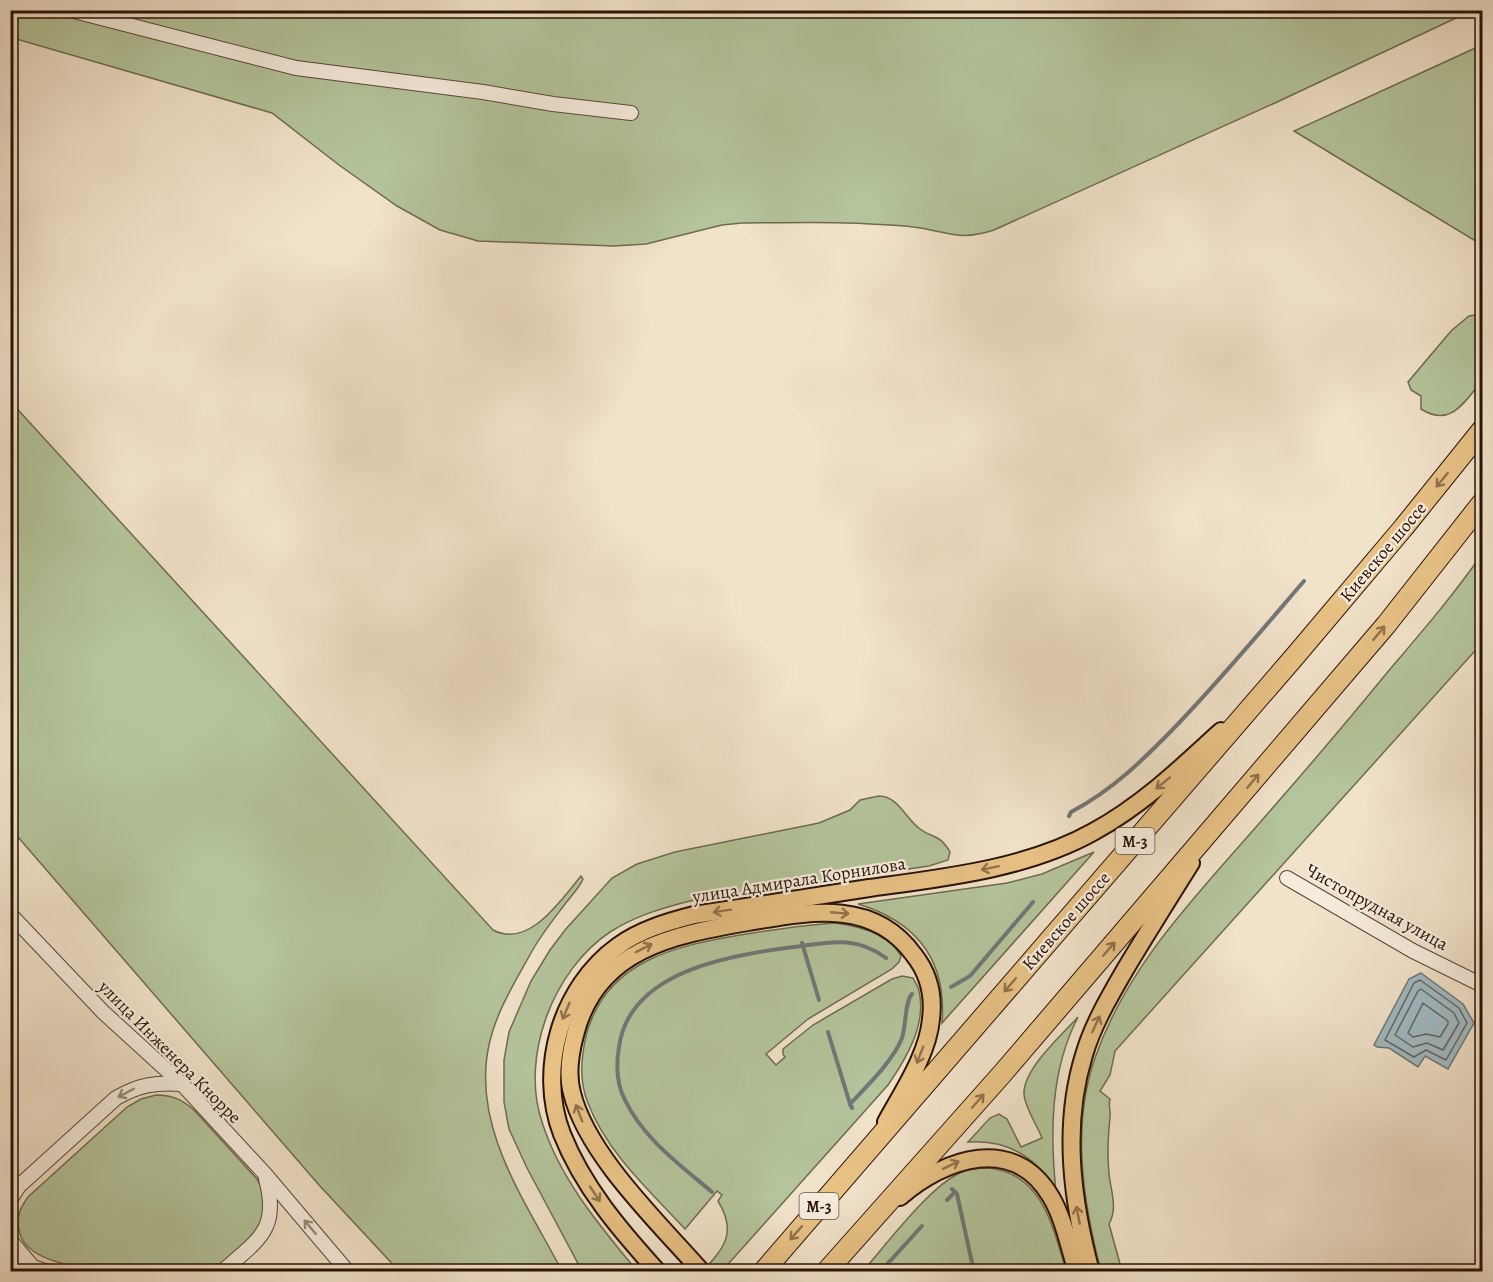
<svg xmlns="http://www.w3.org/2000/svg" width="1493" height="1282" viewBox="0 0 1493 1282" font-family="Alegreya,serif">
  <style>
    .green { fill: #b4c49b; stroke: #6e6b50; stroke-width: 1.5 }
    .water { fill: #a1bac2; stroke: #717777; stroke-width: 1.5 }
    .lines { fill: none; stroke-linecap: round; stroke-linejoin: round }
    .shore { stroke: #646664; stroke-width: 1.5 }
    .stream { stroke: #717777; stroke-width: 4 }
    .minor-casing { stroke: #5a4637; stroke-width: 16 }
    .major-casing { stroke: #281206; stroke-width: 20 }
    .highway-casing { stroke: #281206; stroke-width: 22 }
    .minor { stroke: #f6ecdd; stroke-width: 14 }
    .major { stroke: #e8c185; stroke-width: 16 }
    .highway { stroke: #e8c185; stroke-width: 20 }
    .oneway { stroke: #92724c }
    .oneway2 { stroke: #998a7c }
    .labels { text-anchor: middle; stroke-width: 4.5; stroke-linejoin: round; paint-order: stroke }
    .shield { fill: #f6ecdd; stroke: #665346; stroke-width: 1.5 }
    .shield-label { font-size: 16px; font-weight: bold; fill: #281206 }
    .street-label { font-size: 18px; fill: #281206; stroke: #f6ecdd }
  </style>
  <rect width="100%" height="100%" fill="#f1e2ca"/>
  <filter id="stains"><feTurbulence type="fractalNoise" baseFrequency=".00333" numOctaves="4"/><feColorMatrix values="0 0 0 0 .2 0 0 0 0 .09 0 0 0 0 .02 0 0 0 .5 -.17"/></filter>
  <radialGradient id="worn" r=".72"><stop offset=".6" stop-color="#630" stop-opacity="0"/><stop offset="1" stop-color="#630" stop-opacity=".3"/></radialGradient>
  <g class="green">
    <path d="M11 10 1471 11 1277 102 994 230C957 242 948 231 913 227 899 225 885 225 871 224 828 221 785 223 742 223L722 225 646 244 614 246 478 241 440 230 397 206 339 165 272 113 13 38 11 40Z"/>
    <path d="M1482 45V245L1294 131Z"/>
    <path d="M1482 314V381C1464 402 1451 428 1421 409V396L1411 390 1408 382 1451 331 1469 316Z"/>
    <path d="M10 401 493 930C529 949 561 900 581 876L583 879C580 887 571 896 565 904 553 920 540 936 531 953 515 982 496 1012 489 1045 471 1127 526 1202 562 1271H399L319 1185 11 829Z"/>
    <path d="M1482 554V643L1115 1051 1110 1075 1100 1091 1110 1099C1108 1107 1111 1110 1110 1117 1108 1136 1107 1154 1109 1174 1111 1192 1118 1208 1109 1224L1122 1271H1101C1083 1202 1071 1127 1095 1058 1128 963 1199 893 1263 819 1305 771 1346 723 1386 674 1419 635 1453 596 1482 554Z"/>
    <path d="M879 796C898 796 906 819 920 829 933 839 939 833 950 852L948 860 929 866 690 901C662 908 635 916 610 932 553 970 520 1057 542 1122 560 1179 599 1225 637 1271H582L527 1168 509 1129 504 1102V1060L509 1032 531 981 550 950 565 930 612 878 637 864 675 852 819 823 850 810 860 800Z"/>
    <path d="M1094 852 942 1023C947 961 917 922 858 904L1007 883 1042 874Z"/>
    <path d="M835 923C858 926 889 933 901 956L899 962 892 969 808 1019 766 1054 776 1065 785 1057 783 1054V1049L813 1025 892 979 902 976 913 978C915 982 918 986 919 991 927 1024 906 1059 888 1085L722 1271H703C725 1247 737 1232 718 1201L722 1195 717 1191 685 1229C650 1191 607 1153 588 1103 579 1081 581 1059 586 1036 605 961 675 946 740 935 771 930 802 925 835 923Z"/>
    <path d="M1078 1017C1050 1071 1050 1134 1056 1192 1038 1158 1008 1139 968 1142L990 1118 999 1114 1007 1119 1021 1147 1042 1138C1037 1125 1025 1108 1024 1094 1023 1069 1062 1035 1078 1017Z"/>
    <path d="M156 1095C173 1095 183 1100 195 1111L257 1179C262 1187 267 1196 267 1206 267 1230 229 1257 213 1272 171 1271 27 1282 19 1230 16 1216 21 1206 29 1196L127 1107 141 1099Z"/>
    <path d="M987 1168C1043 1172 1053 1228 1066 1271H863C886 1245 930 1186 960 1173 968 1169 978 1168 987 1168Z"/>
  </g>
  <path class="water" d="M1421 973 1463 1004 1474 1023 1448 1069 1425 1056 1418 1067 1389 1048 1377 1047 1374 1045 1409 979Z"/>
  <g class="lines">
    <g class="shore">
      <path d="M1420 980 1459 1008 1467 1023 1446 1060 1426 1050 1414 1057 1385 1040 1414 983Z"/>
      <path d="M1421 989 1454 1013 1459 1023 1443 1050 1427 1043 1413 1047 1395 1035 1418 991Z"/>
      <path d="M1423 1003 1448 1021V1024L1440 1037 1426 1034 1413 1037 1408 1033Z"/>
    </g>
    <g class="stream">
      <path d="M1069 816 1071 812C1113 790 1144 759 1177 725 1221 679 1262 630 1304 581"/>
      <path d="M802 943 819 1000"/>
      <path d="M951 987 970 976 1033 902"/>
      <path d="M828 1032 850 1104"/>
      <path d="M852 1108 850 1104C867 1086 893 1061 902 1038 906 1026 905 1001 912 994"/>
      <path d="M952 1189 957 1194 974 1272"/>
      <path d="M712 1192C680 1165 643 1138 625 1100 616 1083 616 1065 619 1047 629 973 725 956 786 948 824 944 853 933 886 958"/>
      <path d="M947 1200 955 1192"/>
      <path d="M880 1272 922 1226"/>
    </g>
    <g class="minor-casing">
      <g id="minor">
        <path d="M70 10 296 68 483 92 553 104 631 113"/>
        <path d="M1287 878 1413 951 1482 985"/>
        <path d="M10 914 103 1012 182 1084 265 1174 348 1272"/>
        <path d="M10 1200 19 1186 116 1098C139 1085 155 1082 182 1084"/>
        <path d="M10 1240 32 1266"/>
        <path d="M10 1260 48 1272"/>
        <path d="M222 1272C257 1240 280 1231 266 1179"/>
      </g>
    </g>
    <g class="major-casing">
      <g id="major">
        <path d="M900 1197C945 1158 1014 1134 1051 1197 1064 1219 1069 1247 1077 1272"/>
        <path d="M658 1272C620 1230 583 1187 562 1134 537 1069 561 987 618 946 640 930 667 922 694 915 752 906 810 897 869 888 942 878 1027 869 1093 832 1141 806 1181 768 1221 731"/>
        <path d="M702 1272C660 1224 587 1155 572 1093 567 1075 570 1054 575 1035 596 949 673 935 748 922 808 912 873 898 914 955 929 974 934 995 931 1019 928 1054 903 1091 886 1122"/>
        <path d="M1091 1272C1072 1201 1062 1126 1084 1055 1093 1024 1110 996 1126 968 1147 933 1169 898 1191 863"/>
      </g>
    </g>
    <g class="highway-casing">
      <g id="highway">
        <path d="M763 1272 1296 655 1404 527 1482 430"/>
        <path d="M826 1272 1002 1074 1215 825 1386 625 1482 503"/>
      </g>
    </g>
    <use href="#minor" class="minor"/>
    <use href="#major" class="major"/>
    <use href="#highway" class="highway"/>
  </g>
  <defs><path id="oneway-shaft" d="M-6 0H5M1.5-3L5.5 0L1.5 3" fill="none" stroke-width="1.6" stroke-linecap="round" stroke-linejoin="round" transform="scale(1.5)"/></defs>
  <g class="oneway">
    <use href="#oneway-shaft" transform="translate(1442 480) rotate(129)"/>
    <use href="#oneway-shaft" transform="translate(1379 633) rotate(-50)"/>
    <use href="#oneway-shaft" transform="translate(1253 781) rotate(-50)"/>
    <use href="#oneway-shaft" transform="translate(1163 783) rotate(141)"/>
    <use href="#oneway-shaft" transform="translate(990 868) rotate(168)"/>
    <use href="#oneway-shaft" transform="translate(722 911) rotate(171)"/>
    <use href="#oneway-shaft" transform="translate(840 913) rotate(5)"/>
    <use href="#oneway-shaft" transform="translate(644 948) rotate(-27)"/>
    <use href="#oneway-shaft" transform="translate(1109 949) rotate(-49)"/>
    <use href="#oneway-shaft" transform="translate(1010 985) rotate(131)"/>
    <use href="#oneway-shaft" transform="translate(566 1011) rotate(113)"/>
    <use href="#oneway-shaft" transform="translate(1096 1024) rotate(-65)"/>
    <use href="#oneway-shaft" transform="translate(920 1055) rotate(111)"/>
    <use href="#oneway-shaft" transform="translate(978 1101) rotate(-49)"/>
    <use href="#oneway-shaft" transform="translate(579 1113) rotate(-111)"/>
    <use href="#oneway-shaft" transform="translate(951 1165) rotate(-25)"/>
    <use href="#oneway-shaft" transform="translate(595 1194) rotate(56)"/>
    <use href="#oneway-shaft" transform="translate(1078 1215) rotate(-101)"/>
    <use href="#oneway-shaft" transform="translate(796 1233) rotate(131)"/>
  </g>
  <g class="oneway2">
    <use href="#oneway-shaft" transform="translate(126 1093) rotate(152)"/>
    <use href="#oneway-shaft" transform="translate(310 1227) rotate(-130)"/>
  </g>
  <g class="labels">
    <g class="shield">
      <rect x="1115.5" y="828" width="39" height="26" rx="4.5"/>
      <rect x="799.5" y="1193" width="39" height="26" rx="4.5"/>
    </g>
    <g class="shield-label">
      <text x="1135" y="847">М-3</text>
      <text x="819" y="1212">М-3</text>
    </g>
    <g class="street-label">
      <text transform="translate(1383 552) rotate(-50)" y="6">Киевское шоссе</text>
      <text transform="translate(799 880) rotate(-9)" y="6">улица Адмирала Корнилова</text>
      <text transform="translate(1377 907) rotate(29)" y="6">Чистопрудная улица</text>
      <text transform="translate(1066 921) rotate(-49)" y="6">Киевское шоссе</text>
      <text transform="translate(170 1052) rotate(45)" y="6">улица Инженера Кнорре</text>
    </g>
  </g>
  <rect width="1493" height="1282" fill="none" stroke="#f1e2ca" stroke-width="36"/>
  <rect x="12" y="12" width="1469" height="1258" fill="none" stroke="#281206" stroke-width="3"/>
  <rect x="18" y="18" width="1457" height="1246" fill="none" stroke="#281206" stroke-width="1.5"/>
  <rect width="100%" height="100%" filter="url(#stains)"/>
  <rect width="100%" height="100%" fill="url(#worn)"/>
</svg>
